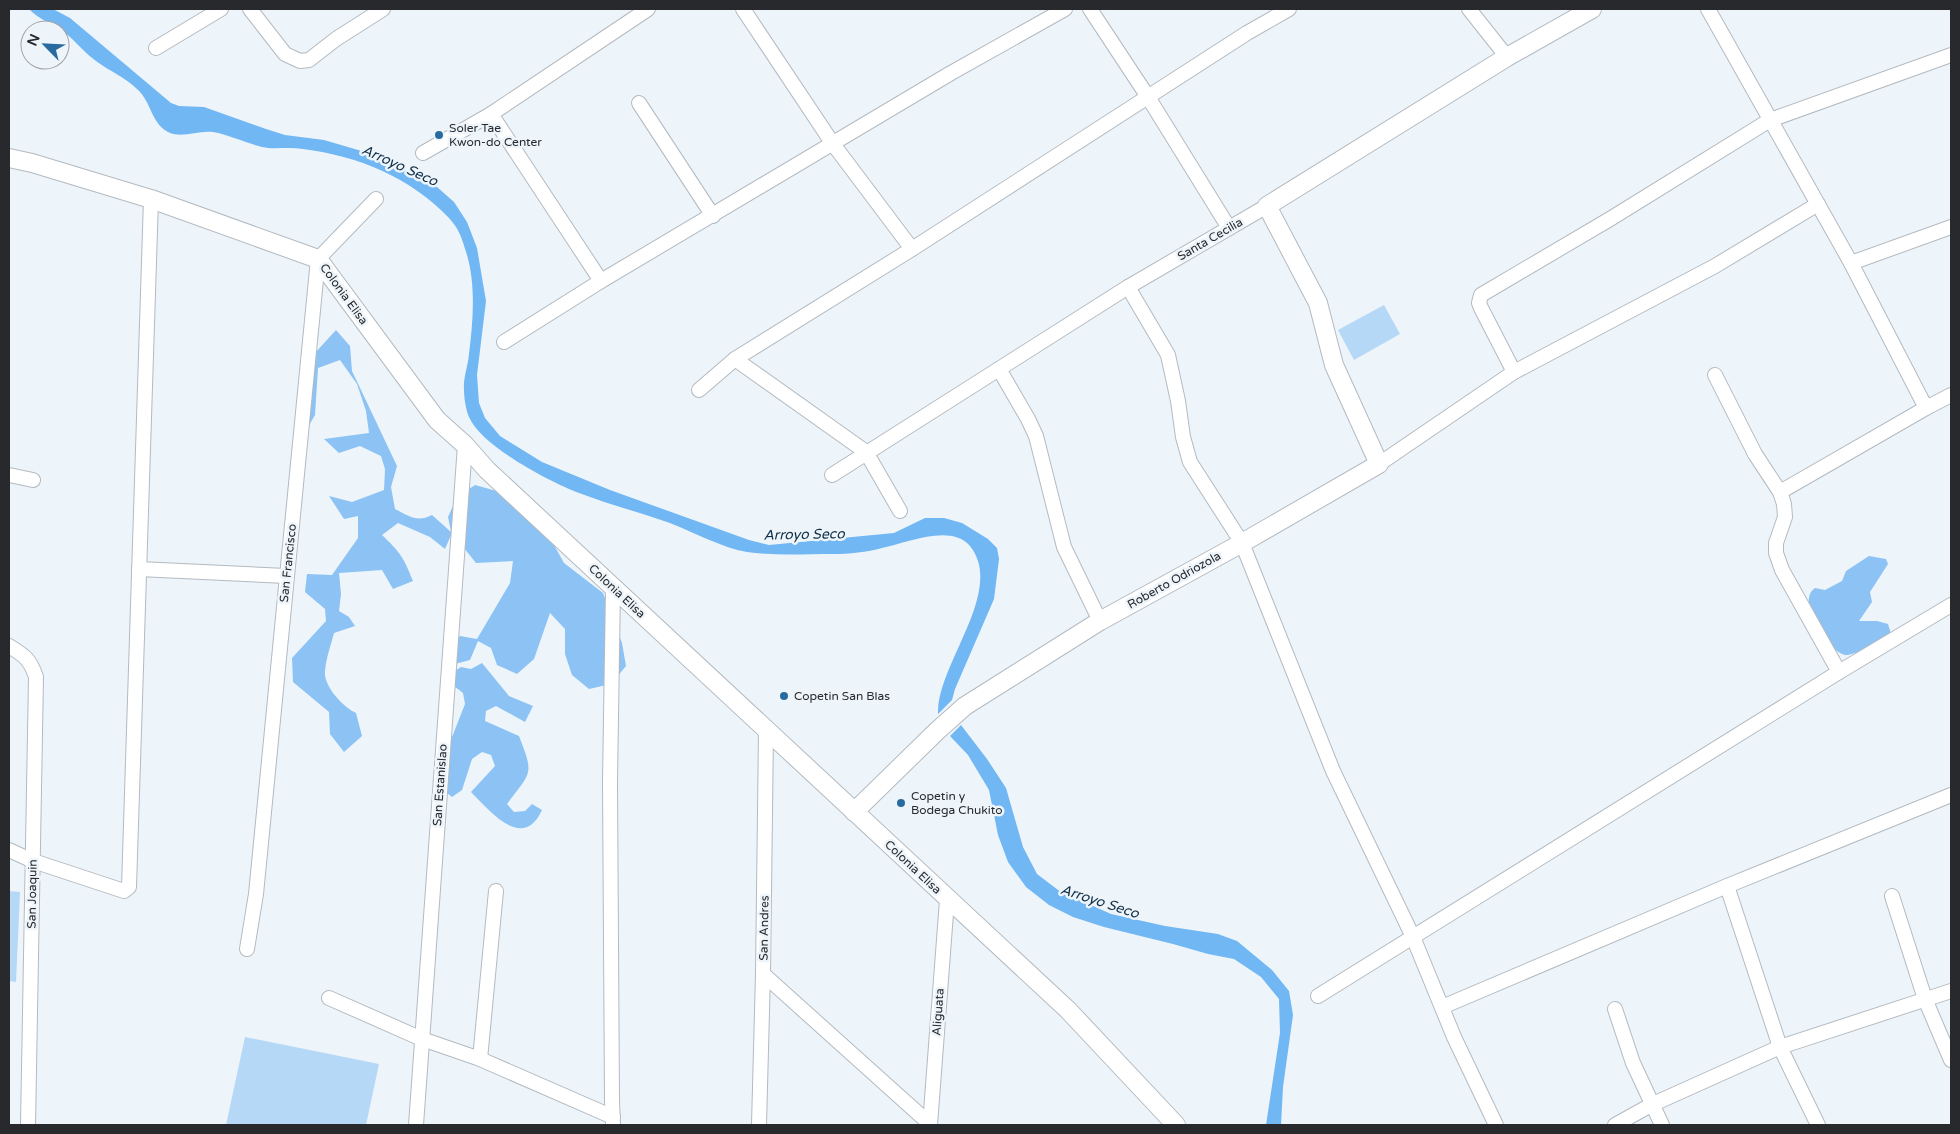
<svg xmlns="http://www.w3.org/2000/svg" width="1960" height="1134" viewBox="0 0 1960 1134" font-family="'Varela Round',sans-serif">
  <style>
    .green { fill: #b6d8f7 }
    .forest { fill: #8cc3f4 }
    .water { fill: #70b7f4 }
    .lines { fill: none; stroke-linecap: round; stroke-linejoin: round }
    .minor-casing { stroke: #b3bac0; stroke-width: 16 }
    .tertiary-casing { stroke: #b3bac0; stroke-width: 20 }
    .minor { stroke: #fff; stroke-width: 14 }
    .tertiary { stroke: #fff; stroke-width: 18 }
    .poi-dot { fill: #286ba1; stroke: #edf4fa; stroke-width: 2 }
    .labels { text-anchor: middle; stroke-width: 5; stroke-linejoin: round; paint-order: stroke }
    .poi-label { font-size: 12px; fill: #27292c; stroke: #edf4fa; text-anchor: start }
    .street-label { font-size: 12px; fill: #27292c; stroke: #edf4fa }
    .water-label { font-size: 14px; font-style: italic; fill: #102f47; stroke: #edf4fa }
  </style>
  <rect width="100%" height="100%" fill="#edf4fa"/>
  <g class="green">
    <path d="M1384 305 1400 334 1354 360 1338 330Z"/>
    <path d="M9 891 20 892 16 982 9 981Z"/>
    <path d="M245 1037 379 1064 366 1125H226Z"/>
  </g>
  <g class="forest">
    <path d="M336 330 350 346 352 371 397 466 391 487 395 509C409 516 417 523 432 515L451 532 448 517 457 497 475 485 529 500 564 563 603 593 622 643 626 666 611 684 589 689 572 675 565 654V629L550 613 534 659 517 674 497 665 491 648 478 641 470 660 451 665 445 652 460 636 477 639 510 583 513 561 476 563 452 533 445 549 430 537 398 523 382 535C400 552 404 558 413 581L393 589 382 570 339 573 341 594 339 611 349 617 355 626 334 633C331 645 326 658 325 671 323 686 344 708 356 713L362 736 344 752 330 734 329 712 293 682 292 658 326 621 325 609 305 592 307 574 332 575 358 538V516L344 519 329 496 352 502 384 490 385 469 381 456 360 446 339 453 324 439 369 433 366 411 357 384 340 360 318 368 315 415 304 434 298 387 305 364Z"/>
    <path d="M1869 556 1886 559 1888 564 1870 592 1872 602 1859 621H1877L1888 624 1891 634C1878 642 1863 652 1848 655 1831 657 1794 602 1815 588L1825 590 1842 581 1846 571Z"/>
    <path d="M482 663 509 696 533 706 525 722 496 706 486 711 485 721 519 736C534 775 532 771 507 804L514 812 525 811 532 804 542 810C523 852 490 811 471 792L495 766 491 755 482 752 472 759 462 790 452 797 447 793 443 760 465 704 463 693 454 686 450 674 461 667 471 669Z"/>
  </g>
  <g class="water">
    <path d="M29 9H53L70 18 171 103 179 106 204 107 266 129 285 135 324 140 365 152 406 170 437 187 454 202 467 222 477 248 486 301 477 375 479 403 485 418 500 436 542 462 610 490 749 540 769 545 894 533 925 518H944L962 523 988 539 997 548 999 559 994 599 955 689 952 700 938 714C936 665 1006 591 970 546 951 523 906 543 882 548 867 552 849 554 833 554 805 554 775 556 747 552 722 548 692 531 667 522 638 512 608 504 579 493 550 482 481 446 469 417 466 410 464 398 464 390 463 378 468 366 469 354 473 322 476 286 467 255 462 239 460 230 449 218 410 177 358 156 303 149 291 147 279 149 268 148 249 145 231 135 213 132 199 130 183 138 170 133 151 125 152 102 137 89 125 77 109 71 96 61 82 51 73 37 58 28 48 22 38 18 29 9Z"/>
    <path d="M961 725 987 759 1006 788 1023 847 1037 874 1058 890 1111 914 1165 926 1218 934 1237 941 1272 970 1289 991 1293 1015 1283 1087 1281 1125H1266L1280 1033 1279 999 1261 977 1234 959 1208 954 1173 944 1104 927 1073 917 1049 905 1026 887 1008 862 998 835 989 790 968 755 950 736Z"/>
  </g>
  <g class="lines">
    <g class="minor-casing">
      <g id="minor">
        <path d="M250 9 285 54 300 61 309 60 336 39 383 9"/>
        <path d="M743 9 833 144 912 249"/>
        <path d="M1090 9 1148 97 1229 228"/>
        <path d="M1469 9 1507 57"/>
        <path d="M1708 9 1851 263 1926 408 1951 395"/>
        <path d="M156 48 221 9"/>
        <path d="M639 103 713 216"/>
        <path d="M491 114 601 281"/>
        <path d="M423 153 491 114 648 9"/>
        <path d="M1851 263 1951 227"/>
        <path d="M1128 287 1168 355 1178 401 1183 437 1190 462 1242 543 1333 771 1413 937 1454 1037 1496 1125"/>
        <path d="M504 342 601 281 951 73 1065 9"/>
        <path d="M735 359 866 452 900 511"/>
        <path d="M999 369 1028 419 1036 436 1064 547 1100 621"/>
        <path d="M1514 372 1481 308 1479 303 1481 295 1610 219 1770 120 1951 55"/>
        <path d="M1715 375 1755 454 1780 492 1784 504 1785 517 1776 543V553L1782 570 1839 672"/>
        <path d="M699 390 735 359 912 249 1247 33 1289 9"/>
        <path d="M1379 464 1514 372 1715 266 1818 204"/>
        <path d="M9 475 33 480"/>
        <path d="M832 475 1128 287 1267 206"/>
        <path d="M1780 492 1926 408"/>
        <path d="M139 569 286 576"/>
        <path d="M613 588 610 782 612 1101 613 1125"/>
        <path d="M9 646C25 656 30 659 36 677L28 1125"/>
        <path d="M9 850 33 861 124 891 129 887 151 199"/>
        <path d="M1727 886 1780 1047 1818 1125"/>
        <path d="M1892 896 1925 999 1951 1060"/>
        <path d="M247 949 256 894 318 259 376 199"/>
        <path d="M763 974 930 1124"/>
        <path d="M1318 996 1839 672 1951 605"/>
        <path d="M329 998 422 1039 480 1059 613 1117"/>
        <path d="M1442 1007 1727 886 1951 795"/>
        <path d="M1615 1009 1633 1063 1662 1125"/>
        <path d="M480 1059 496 891"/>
        <path d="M416 1125 465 445"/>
        <path d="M759 1125 763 974 766 730"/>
        <path d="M930 1125 947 900"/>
        <path d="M1615 1125 1651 1105 1780 1047 1951 991"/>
      </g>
    </g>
    <g class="tertiary-casing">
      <g id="tertiary">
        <path d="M9 158 32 163 151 199 318 259 437 420 465 445 487 470 1068 1010 1176 1125"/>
        <path d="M854 812 938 730 965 706 1100 621 1242 543 1379 464 1334 365 1318 303 1267 206 1507 57 1592 9"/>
      </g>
    </g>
    <use href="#minor" class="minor"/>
    <use href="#tertiary" class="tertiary"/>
  </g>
  <g class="poi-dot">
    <circle cx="439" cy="135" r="5"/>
    <circle cx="784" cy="696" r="5"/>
    <circle cx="901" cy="803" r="5"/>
  </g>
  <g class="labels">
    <g class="poi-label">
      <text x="449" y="132">Soler Tae<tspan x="449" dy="14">Kwon-do Center</tspan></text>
      <text x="794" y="700">Copetin San Blas</text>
      <text x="911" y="800">Copetin y<tspan x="911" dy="14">Bodega Chukito</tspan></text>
    </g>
    <g class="street-label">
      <text transform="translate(1210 239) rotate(-30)" y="4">Santa Cecilia</text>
      <text transform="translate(344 294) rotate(54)" y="4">Colonia Elisa</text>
      <text transform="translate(288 563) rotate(-84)" y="4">San Francisco</text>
      <text transform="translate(1174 580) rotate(-29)" y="4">Roberto Odriozola</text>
      <text transform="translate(617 591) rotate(43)" y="4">Colonia Elisa</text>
      <text transform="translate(440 785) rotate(-86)" y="4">San Estanislao</text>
      <text transform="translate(913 867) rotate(43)" y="4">Colonia Elisa</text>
      <text transform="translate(32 894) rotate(-89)" y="4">San Joaquin</text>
      <text transform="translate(764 928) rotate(-89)" y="4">San Andres</text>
      <text transform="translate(938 1012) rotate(-86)" y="4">Aliguata</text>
    </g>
    <g class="water-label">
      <text transform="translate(400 165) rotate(24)" y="5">Arroyo Seco</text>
      <text transform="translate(804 534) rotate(-1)" y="5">Arroyo Seco</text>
      <text transform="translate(1100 901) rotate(18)" y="5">Arroyo Seco</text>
    </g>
  </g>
  <rect width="1960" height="1134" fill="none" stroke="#27292c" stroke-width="20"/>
  <g transform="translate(45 45) rotate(294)"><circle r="24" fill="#edf4fa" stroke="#9ea3a8"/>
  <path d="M0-4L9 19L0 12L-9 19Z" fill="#286ba1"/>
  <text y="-8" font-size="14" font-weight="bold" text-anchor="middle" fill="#27292c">N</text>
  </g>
</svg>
